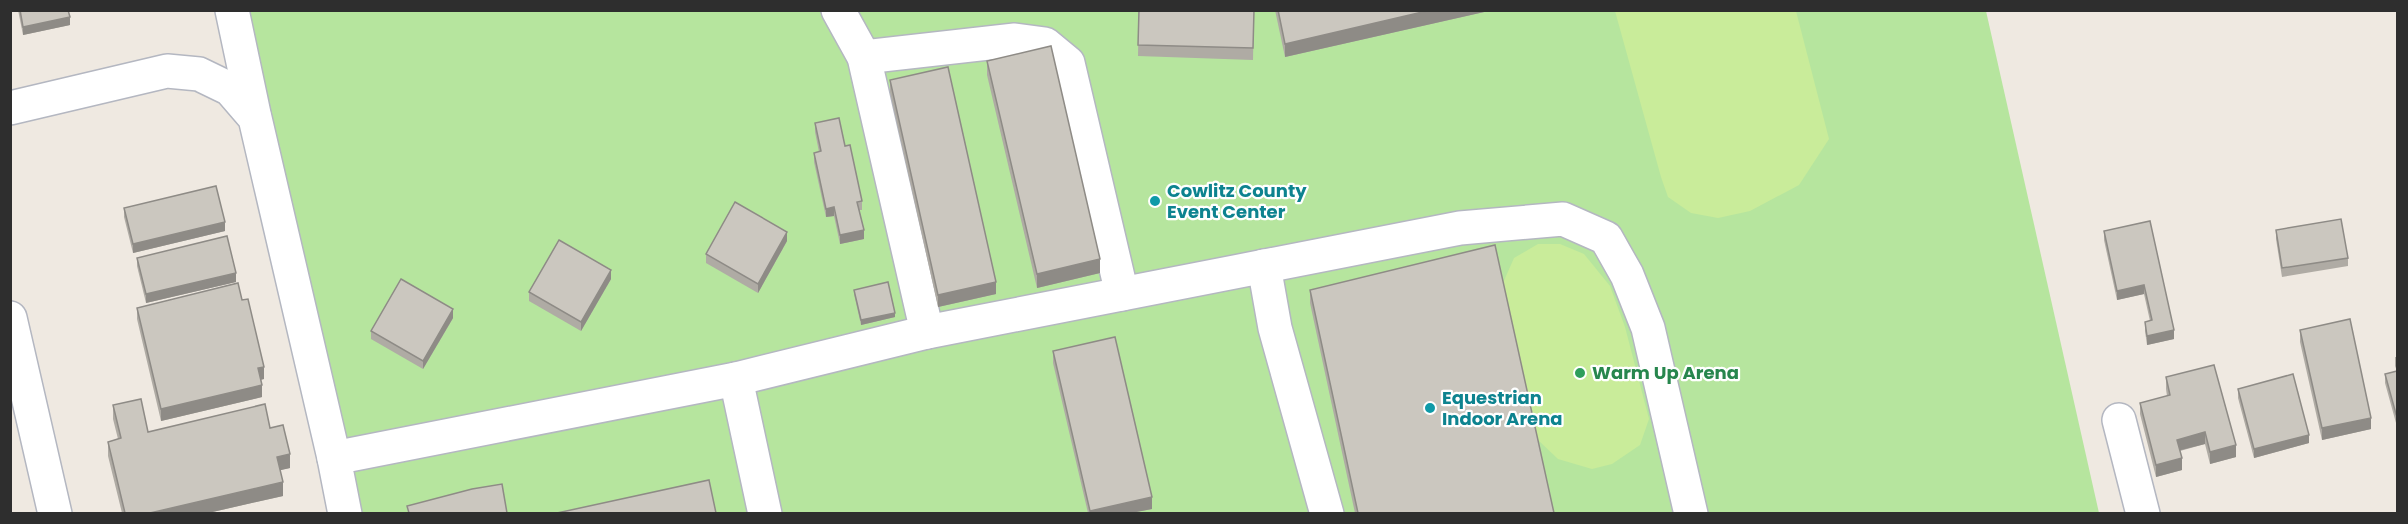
<svg xmlns="http://www.w3.org/2000/svg" width="2408" height="524" viewBox="0 0 2408 524" font-family="Poppins,sans-serif">
  <style>
    .green { fill: #b6e59e }
    .pitch { fill: #c9ec9a }
    .lines { fill: none; stroke-linecap: round; stroke-linejoin: round }
    .minor-casing { stroke: #b4b7c1; stroke-width: 36 }
    .minor { stroke: #fff; stroke-width: 33 }
    .wall { fill: #afaba4 }
    .shaded-wall { fill: #8e8b86 }
    .building { fill: #cbc7bf; stroke: #8e8b86; stroke-width: 1.5 }
    .culture-dot { fill: #0f9aa8; stroke: #fff; stroke-width: 2 }
    .leisure-dot { fill: #2e9e5b; stroke: #fff; stroke-width: 2 }
    .labels { text-anchor: middle; stroke-width: 4.5; stroke-linejoin: round; paint-order: stroke }
    .culture-label { font-size: 18px; font-weight: bold; fill: #0d838f; stroke: #fff; text-anchor: start }
    .leisure-label { font-size: 18px; font-weight: bold; fill: #27864d; stroke: #fff; text-anchor: start }
  </style>
  <rect width="100%" height="100%" fill="#efe9e1"/>
  <path class="green" d="M238 11H1986L2099 513H351Z"/>
  <g class="pitch">
    <path d="M1615 11H1796L1829 139 1799 185 1750 211 1718 218 1691 213 1668 197 1661 177Z"/>
    <path d="M1538 244H1560L1584 254 1610 286 1625 327 1649 419 1640 445 1612 464 1592 469 1558 459 1538 440 1503 283 1514 258Z"/>
  </g>
  <g class="lines">
    <g class="minor-casing">
      <g id="minor">
        <path d="M232 10 254 114"/>
        <path d="M864 57 1015 40 1045 44 1068 63 1122 294"/>
        <path d="M10 108 167 71 199 74 230 89 255 118 334 458"/>
        <path d="M1264 266 1275 328 1327 514"/>
        <path d="M10 318 55 514"/>
        <path d="M927 332 1460 228 1563 219 1606 238 1627 275 1648 328 1691 514"/>
        <path d="M736 379 927 332 864 57 838 10"/>
        <path d="M2119 420 2143 514"/>
        <path d="M345 514 334 458 736 379 765 514"/>
      </g>
    </g>
    <use href="#minor" class="minor"/>
  </g>
  <g class="wall">
    <path d="M18 10H68L70 25 23 35Z"/>
    <path d="M1139 10H1254L1253 60 1138 56Z"/>
    <path d="M1275 10H1493L1285 57Z"/>
    <path d="M987 61 1100 273 1037 288 987 75Z"/>
    <path d="M890 80 996 294 938 307 890 92Z"/>
    <path d="M815 123 845 146 862 201V210H859L864 239 840 244 834 216 826 217 814 162V153L819 152 815 132Z"/>
    <path d="M124 208 225 231 133 253 124 217Z"/>
    <path d="M2150 221 2174 339 2147 345 2145 331V322L2150 321 2144 294 2117 300 2104 240V231Z"/>
    <path d="M2276 230 2348 258V266L2282 277 2276 239Z"/>
    <path d="M787 241 758 293 706 263V254Z"/>
    <path d="M137 258 236 282 146 303 137 266Z"/>
    <path d="M611 279 581 331 529 301V292Z"/>
    <path d="M854 290 895 317 861 325 854 294Z"/>
    <path d="M1310 290 1554 513H1355L1310 303Z"/>
    <path d="M242 300 264 379 261 380 262 397 161 421 137 319V308Z"/>
    <path d="M453 318 423 369 371 339V331Z"/>
    <path d="M2300 330 2371 429 2322 440 2300 342Z"/>
    <path d="M1053 351 1152 509 1131 513H1088L1053 363Z"/>
    <path d="M2395 357H2397V422L2396 423 2385 383V374L2397 371 2395 366Z"/>
    <path d="M2166 377 2236 457 2210 464 2205 444 2180 451 2182 470 2156 477 2140 414V403L2167 396 2166 389Z"/>
    <path d="M2238 389 2309 443 2254 458 2238 398Z"/>
    <path d="M113 405 148 432 270 428 290 468 280 470 283 496 208 513H122L108 456V442L118 439 113 419Z"/>
  </g>
  <g class="shaded-wall">
    <path d="M1431 10H1493L1285 57V44Z"/>
    <path d="M70 17V25L23 35V27Z"/>
    <path d="M834 207V216L826 217V209Z"/>
    <path d="M225 222V231L133 253V244Z"/>
    <path d="M864 230V239L840 244V235Z"/>
    <path d="M787 232V241L758 293V284Z"/>
    <path d="M1100 259V273L1037 288V274Z"/>
    <path d="M611 270V279L581 331V322Z"/>
    <path d="M236 273V282L146 303V294Z"/>
    <path d="M996 282V294L938 307V295Z"/>
    <path d="M2144 285V294L2117 300V291Z"/>
    <path d="M453 309V318L423 369V361Z"/>
    <path d="M895 313V317L861 325V320Z"/>
    <path d="M2174 330V339L2147 345V336Z"/>
    <path d="M264 367V379L258 380V368Z"/>
    <path d="M262 385V397L161 421V409Z"/>
    <path d="M2397 413V422L2396 423V414Z"/>
    <path d="M2371 418V429L2322 440V428Z"/>
    <path d="M2205 432V444L2177 451V440Z"/>
    <path d="M2309 435V443L2254 458V449Z"/>
    <path d="M2236 445V457L2210 464V452Z"/>
    <path d="M290 454V468L277 471V457Z"/>
    <path d="M2182 458V470L2156 477V465Z"/>
    <path d="M283 482V496L208 513H150Z"/>
    <path d="M1152 497V509L1131 513H1090V511Z"/>
  </g>
  <g class="building">
    <path d="M20 10H68L70 17 23 27Z"/>
    <path d="M1139 10H1254L1253 48 1138 45Z"/>
    <path d="M1278 10H1431L1285 44Z"/>
    <path d="M1051 46 1100 259 1037 274 987 61Z"/>
    <path d="M948 67 996 282 938 295 890 80Z"/>
    <path d="M839 118 845 146 850 145 862 201 857 202 864 230 840 235 834 207 826 209 814 153 821 151 815 123Z"/>
    <path d="M216 186 225 222 133 244 124 208Z"/>
    <path d="M735 202 787 232 758 284 706 254Z"/>
    <path d="M2341 219 2348 258 2282 268 2276 230Z"/>
    <path d="M2150 221 2174 330 2147 336 2145 322 2152 320 2144 285 2117 291 2104 231Z"/>
    <path d="M227 236 236 273 146 294 137 258Z"/>
    <path d="M559 240 611 270 581 322 529 292Z"/>
    <path d="M1495 245 1554 513H1358L1310 290Z"/>
    <path d="M401 279 453 309 423 361 371 331Z"/>
    <path d="M888 282 895 313 861 320 854 290Z"/>
    <path d="M238 283 242 300 248 299 264 367 258 368 262 385 161 409 137 308Z"/>
    <path d="M2350 319 2371 418 2322 428 2300 330Z"/>
    <path d="M1115 337 1152 497 1090 511 1053 351Z"/>
    <path d="M2214 365 2236 445 2210 452 2205 432 2177 440 2182 458 2156 465 2140 403 2170 395 2166 377Z"/>
    <path d="M2397 371V413L2396 414 2385 374Z"/>
    <path d="M2293 374 2309 435 2254 449 2238 389Z"/>
    <path d="M141 399 148 432 265 404 270 428 283 425 290 454 277 457 283 482 150 513H125L108 442 121 438 113 405Z"/>
    <path d="M709 480 716 513H557Z"/>
    <path d="M502 484 507 513H409L407 506 472 489Z"/>
  </g>
  <g class="culture-dot">
    <circle cx="1155" cy="201" r="6"/>
    <circle cx="1430" cy="408" r="6"/>
  </g>
  <circle class="leisure-dot" cx="1580" cy="373" r="6"/>
  <g class="labels">
    <g class="culture-label">
      <text x="1167" y="197">Cowlitz County<tspan x="1167" dy="21">Event Center</tspan></text>
      <text x="1442" y="404">Equestrian<tspan x="1442" dy="21">Indoor Arena</tspan></text>
    </g>
    <g class="leisure-label">
      <text x="1592" y="379">Warm Up Arena</text>
    </g>
  </g>
  <rect width="2408" height="524" fill="none" stroke="#2e2e2e" stroke-width="24"/>
</svg>
